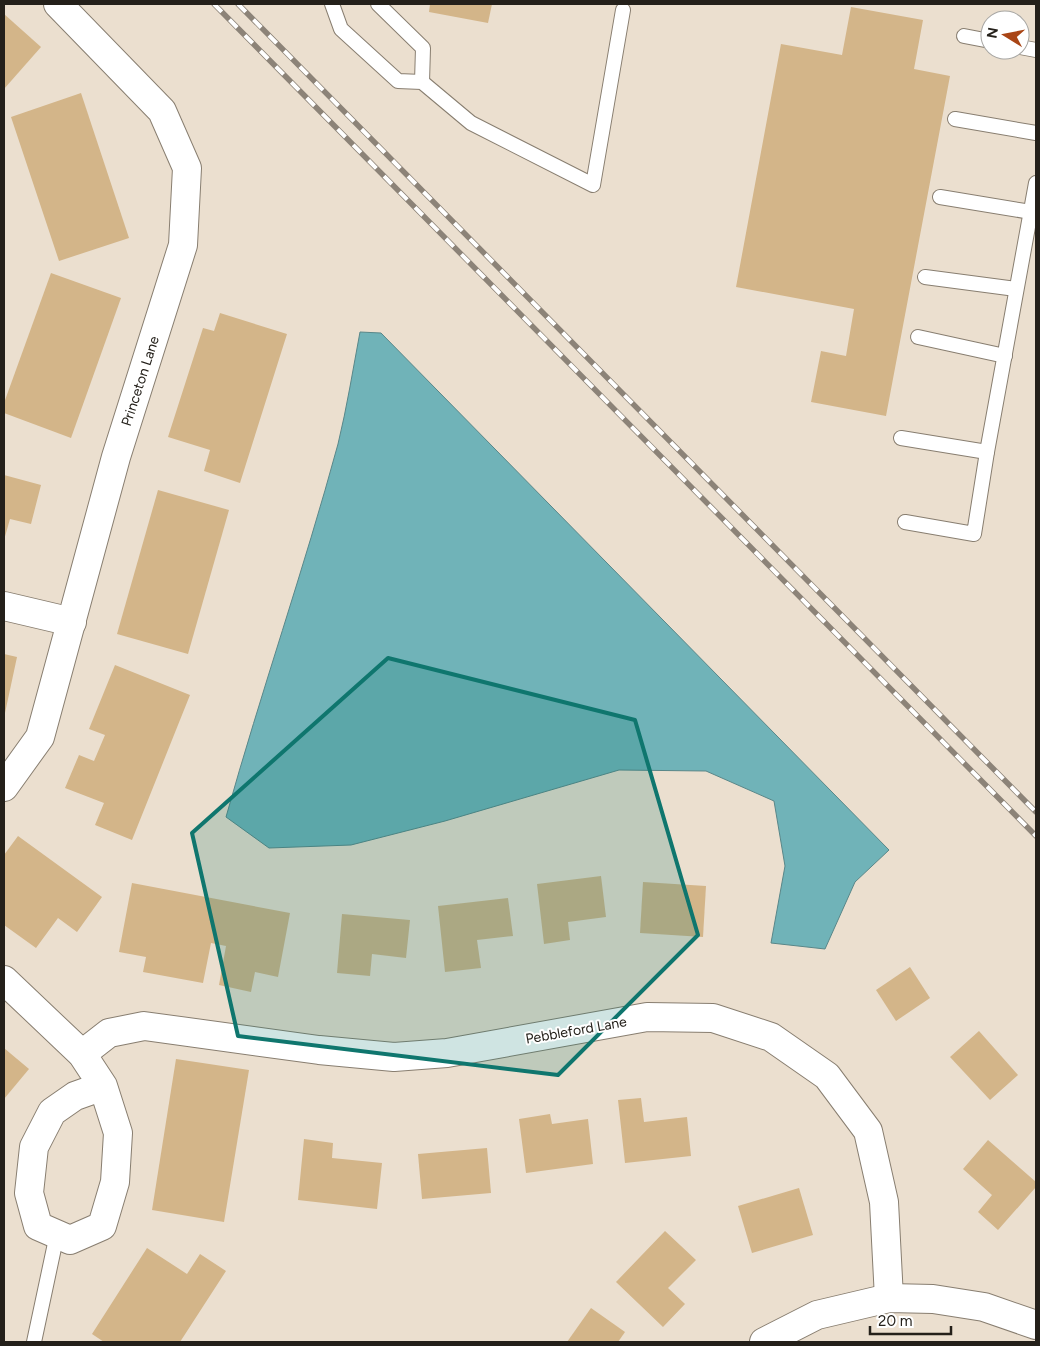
<svg xmlns="http://www.w3.org/2000/svg" width="1040" height="1346" viewBox="0 0 1040 1346" font-family="Figtree,sans-serif">
  <style>
    .water { fill: #70b3b8; stroke: #598789 }
    .building { fill: #d3b589 }
    .lines { fill: none; stroke-linecap: round; stroke-linejoin: round }
    .service-casing { stroke: #887e70; stroke-width: 16 }
    .minor-casing { stroke: #887e70; stroke-width: 30 }
    .service { stroke: #fff; stroke-width: 14 }
    .minor { stroke: #fff; stroke-width: 28 }
    .rail-casing { stroke: #8c8378; stroke-width: 5.5 }
    .rail { stroke: #fff; stroke-width: 4; stroke-dasharray: 11; stroke-linecap: butt }
    .marked { fill: #0f766e; fill-opacity: 0.2; stroke: #0f766e; stroke-width: 4; stroke-linejoin: round }
    .labels { text-anchor: middle; stroke-width: 4; stroke-linejoin: round; paint-order: stroke }
    .street-label { font-size: 14px; fill: #24201a; stroke: #fff }
  </style>
  <rect width="100%" height="100%" fill="#ebdfcf"/>
  <path class="water" d="M360 332 381 333 889 850 855 882 825 949 771 943 785 866 774 801 706 771 619 770 445 821 351 845 269 848 226 817C261 692 304 569 338 444 347 407 353 369 360 332Z"/>
  <g class="building">
    <path d="M430 4H492L488 23 429 12Z"/>
    <path d="M851 7 923 20 914 69 950 76 886 416 811 402 821 351 846 356 854 309 736 287 781 44 842 55Z"/>
    <path d="M4 14 41 47 4 89Z"/>
    <path d="M81 93 129 238 59 261 11 117Z"/>
    <path d="M51 273 121 298 71 438 4 413V403Z"/>
    <path d="M220 313 287 334 240 483 204 471 210 450 168 437 203 328 214 331Z"/>
    <path d="M4 475 41 485 31 524 10 519 4 540Z"/>
    <path d="M158 490 229 510 188 654 117 634Z"/>
    <path d="M4 654 17 657 5 713H4Z"/>
    <path d="M115 665 190 695 132 840 95 825 104 803 65 788 79 755 94 761 105 735 89 729Z"/>
    <path d="M18 836 102 897 77 932 58 918 36 948 4 925V855Z"/>
    <path d="M601 876 606 917 568 922 570 940 544 944 537 884Z"/>
    <path d="M643 882 706 886 703 937 640 933Z"/>
    <path d="M132 883 290 913 278 977 255 972 251 992 219 985 226 946 211 943 203 983 143 972 146 957 119 952Z"/>
    <path d="M508 898 513 936 477 940 481 968 445 972 438 906Z"/>
    <path d="M342 914 410 920 406 958 372 954 370 976 337 973Z"/>
    <path d="M910 967 930 998 896 1021 876 990Z"/>
    <path d="M979 1031 1018 1075 990 1100 950 1057Z"/>
    <path d="M4 1048 29 1069 4 1099Z"/>
    <path d="M176 1059 249 1070 224 1222 152 1210Z"/>
    <path d="M641 1098 644 1122 687 1117 691 1156 625 1163 618 1100Z"/>
    <path d="M550 1114 552 1124 588 1119 593 1164 526 1173 519 1119Z"/>
    <path d="M304 1139 333 1143 332 1158 382 1163 377 1209 298 1200Z"/>
    <path d="M988 1140 1036 1182V1187L998 1230 978 1212 992 1195 963 1169Z"/>
    <path d="M487 1148 491 1193 422 1199 418 1154Z"/>
    <path d="M799 1188 813 1235 752 1253 738 1206Z"/>
    <path d="M665 1231 696 1260 668 1288 685 1304 663 1327 616 1282Z"/>
    <path d="M147 1248 187 1274 200 1254 226 1271 180 1342H104L92 1334Z"/>
    <path d="M591 1308 625 1332 618 1342H567Z"/>
  </g>
  <g class="lines">
    <g class="service-casing">
      <g id="service">
        <path d="M332 4 341 29 398 81 422 82 471 123 593 185 623 10"/>
        <path d="M378 4 423 48 422 82"/>
        <path d="M964 36 990 41"/>
        <path d="M1020 47 1036 50"/>
        <path d="M955 119 1036 133"/>
        <path d="M940 197 1031 212"/>
        <path d="M925 277 1016 289"/>
        <path d="M918 337 1005 356"/>
        <path d="M901 438 987 452 1036 183"/>
        <path d="M905 522 974 534 987 452"/>
        <path d="M34 1342 57 1234"/>
      </g>
    </g>
    <g class="minor-casing">
      <g id="minor">
        <path d="M4 606 72 622"/>
        <path d="M4 787 40 737 116 457 183 245 187 168 162 111 58 4"/>
        <path d="M4 980 82 1054 103 1086 118 1133 115 1182 102 1226 70 1240 38 1226 29 1193 34 1147 52 1112 75 1096 103 1086"/>
        <path d="M82 1054 109 1033 144 1026 319 1050 394 1057 447 1053 647 1017 713 1018 771 1037 827 1076 868 1131 884 1202 889 1298"/>
        <path d="M764 1342 817 1315 889 1298 933 1299 984 1307 1036 1325"/>
      </g>
    </g>
    <use href="#service" class="service"/>
    <use href="#minor" class="minor"/>
    <g class="rail-casing">
      <g id="rail">
        <path d="M214 4 1036 836"/>
        <path d="M238 4 1036 812"/>
      </g>
    </g>
    <use href="#rail" class="rail"/>
  </g>
  <path class="marked" d="M388 658 635 720 698 935 558 1075 238 1036 192 833Z"/>
  <g class="labels">
    <g class="street-label">
      <text transform="translate(140 381) rotate(-72)" y="5">Princeton Lane</text>
      <text transform="translate(576 1030) rotate(-10)" y="5">Pebbleford Lane</text>
    </g>
  </g>
  <rect width="1040" height="1346" fill="none" stroke="#24201a" stroke-width="10"/>
  <g transform="translate(1005 35) rotate(280)"><circle r="24" fill="#ffffff" stroke="#a7a6a3"/>
  <path d="M0-4L9 19L0 12L-9 19Z" fill="#a94515"/>
  <text y="-8" font-size="14" font-weight="bold" text-anchor="middle" fill="#24201a">N</text>
  </g>
  <path d="M870 1326v8h81v-8" fill="none" stroke="#24201a" stroke-width="2.5"/>
  <text x="878" y="1326" font-size="15" fill="#24201a" stroke="#ffffff" stroke-width="4" paint-order="stroke">20 m</text>
</svg>
